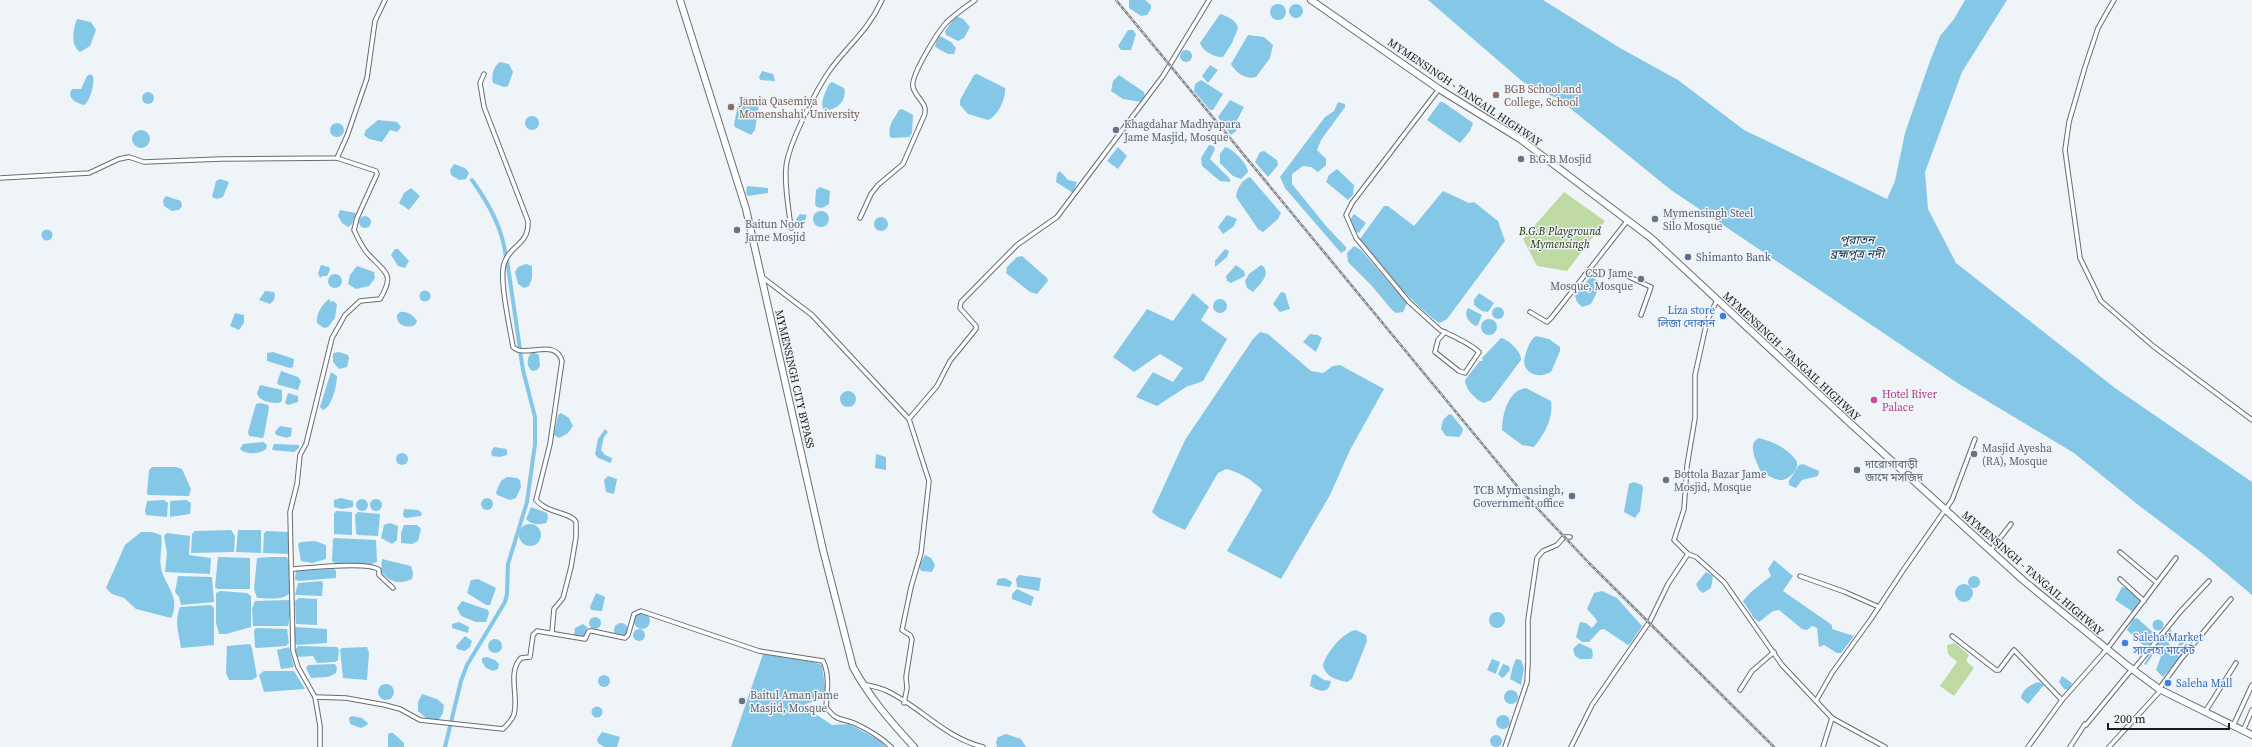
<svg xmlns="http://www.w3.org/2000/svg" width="2252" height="747" viewBox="0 0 2252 747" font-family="'Source Serif 4','Noto Sans Bengali',serif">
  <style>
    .green { fill: #bfd9a2 }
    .water { fill: #85c7e6 }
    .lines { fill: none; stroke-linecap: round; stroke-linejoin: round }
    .canal { stroke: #85c7e6; stroke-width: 4 }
    .minor-casing { stroke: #686d71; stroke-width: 5.5 }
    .trunk-casing { stroke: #686d71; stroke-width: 8 }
    .minor { stroke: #fff; stroke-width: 3.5 }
    .trunk { stroke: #fff; stroke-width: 6 }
    .rail-casing { stroke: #83868a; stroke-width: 2.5 }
    .rail { stroke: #eff4f9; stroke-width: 1; stroke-dasharray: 3; stroke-linecap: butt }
    .education-dot { fill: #8d6e63; stroke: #eff4f9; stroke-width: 1.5 }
    .worship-dot { fill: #6b7280; stroke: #eff4f9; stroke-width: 1.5 }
    .service-dot { fill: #5c6f8a; stroke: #eff4f9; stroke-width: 1.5 }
    .shop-dot { fill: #3f7fe0; stroke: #eff4f9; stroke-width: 1.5 }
    .hotel-dot { fill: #d1479c; stroke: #eff4f9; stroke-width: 1.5 }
    .labels { text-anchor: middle; stroke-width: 3; stroke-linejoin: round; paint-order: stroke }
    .education-label { font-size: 11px; fill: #785e54; stroke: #eff4f9; text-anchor: start }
    .street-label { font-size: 11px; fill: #191b1d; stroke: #eff4f9 }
    .worship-label { font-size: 11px; fill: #5b616d; stroke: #eff4f9; text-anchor: start }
    .park-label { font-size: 11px; font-style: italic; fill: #213108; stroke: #eff4f9 }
    .service-label { font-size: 11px; fill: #4e5e75; stroke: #eff4f9; text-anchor: start }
    .shop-label { font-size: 11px; fill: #366cbe; stroke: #eff4f9; text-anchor: start }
    .hotel-label { font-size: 11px; fill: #b23c85; stroke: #eff4f9; text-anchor: start }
    .water-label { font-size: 12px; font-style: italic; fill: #183745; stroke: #eff4f9 }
  </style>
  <rect width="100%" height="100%" fill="#eff4f9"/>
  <g class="green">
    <path d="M1564 192 1605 221 1567 271 1537 266 1523 239Z"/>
    <path d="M1955 643 1969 655 1966 661 1974 668 1954 696 1940 686 1957 662 1948 654 1947 645Z"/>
  </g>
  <g class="water">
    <path d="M1129 0H1145L1151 5V9L1147 15 1141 16 1129 8Z"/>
    <path d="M1428 0H1543L1620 48 1678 80 1744 130 1887 199 1895 181 1905 133 1930 61 1940 36 1954 19 1965 0H2007L1962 72 1925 172 1928 209 1956 263 2115 388 2252 482V595L2202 553 2137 504 2074 453 1959 384 1671 190 1560 100 1523 82Z"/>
    <circle cx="1278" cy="12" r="8"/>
    <circle cx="1296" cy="11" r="7"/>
    <path d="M1220 14C1227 16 1236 20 1238 28L1232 43 1223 57C1215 58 1202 51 1200 43Z"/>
    <path d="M956 16 963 19 970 27 964 38 958 41 946 35 945 31Z"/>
    <path d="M77 19 91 22 96 30 90 46 80 52C70 45 73 29 77 19Z"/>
    <path d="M1128 30H1133L1136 34 1131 50H1121L1118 46Z"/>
    <path d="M1248 35 1264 37 1273 45 1270 58 1256 77C1246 80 1236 73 1231 64Z"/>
    <path d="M940 36 951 42 956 48 954 54H948L935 47 936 42Z"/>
    <circle cx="1186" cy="56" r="6"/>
    <path d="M500 62 509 64 513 72 508 86 504 87 493 83C491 76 493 67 500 62Z"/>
    <path d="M1210 65 1218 70 1208 83 1202 76Z"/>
    <path d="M762 71 773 74 775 81 760 80 759 77Z"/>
    <path d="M90 74 93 76C95 83 90 102 84 105 78 103 70 101 70 93L72 89H81L87 76Z"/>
    <path d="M977 74 1005 88C1006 98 998 116 988 120L968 114 960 105V100L974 75Z"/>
    <path d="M1119 75 1144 92 1145 97 1141 102 1123 99 1111 91 1113 81Z"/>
    <path d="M1201 80 1223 94 1213 110H1210L1194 91 1195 84Z"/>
    <path d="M832 82 844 88C848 100 835 113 823 109 820 101 826 91 829 84Z"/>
    <circle cx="148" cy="98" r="6"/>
    <path d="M744 97 756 100 759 104 755 130 751 135 735 127 734 125 738 104Z"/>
    <path d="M1230 100 1244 107 1237 120 1236 131 1231 135 1218 117Z"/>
    <path d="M1338 102 1345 104V107L1321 140 1317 150 1326 159V165L1318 172 1311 167 1303 166 1292 174V184L1326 226 1346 247V250L1341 253 1285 188 1280 177 1325 117 1334 111Z"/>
    <path d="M1440 102H1443L1473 123 1470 131 1460 143 1427 120Z"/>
    <path d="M902 109 913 115 912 133 909 137 892 138 890 137C888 123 894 120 899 110Z"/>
    <circle cx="532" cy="123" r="7"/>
    <path d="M378 120 397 122 401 127 397 132 390 130 382 142 369 139 364 135 366 130Z"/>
    <circle cx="337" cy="130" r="7"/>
    <circle cx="141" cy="139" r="9"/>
    <path d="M1209 145 1213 146 1215 149 1210 159 1230 179V182L1220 181 1202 166 1201 158Z"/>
    <path d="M1118 147 1127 156 1118 169 1107 161Z"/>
    <path d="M1225 147C1233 149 1247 163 1248 172L1241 179 1233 176 1220 163V154Z"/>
    <path d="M1264 151 1277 160 1278 165 1268 177 1255 162 1260 152Z"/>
    <path d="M454 164 465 168 469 173 466 179 459 180 451 175 450 170Z"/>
    <path d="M1337 169 1354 185 1353 195 1348 200 1326 182 1329 175Z"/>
    <path d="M1060 171 1068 180 1077 182 1073 193 1056 182 1057 174Z"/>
    <path d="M1250 177 1281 213 1278 219 1263 232 1258 229 1236 197C1237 188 1242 180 1250 177Z"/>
    <path d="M220 179 229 182 223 197 217 199 212 197 216 181Z"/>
    <path d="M747 186 768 188V193L748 196 746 193Z"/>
    <path d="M820 187 830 191 829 204 822 208 817 207 815 204 816 190Z"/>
    <path d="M411 188 420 196 409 210 399 203 404 193Z"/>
    <path d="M1443 191 1469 203 1474 202 1498 221 1505 241 1447 319 1440 323C1426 317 1364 252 1360 239L1384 206H1388L1414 226Z"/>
    <path d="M166 196 181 201 182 206 179 210 172 211 164 206 163 200Z"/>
    <path d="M340 210 356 213 352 224 348 227 342 223 338 216Z"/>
    <circle cx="821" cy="219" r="8"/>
    <path d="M800 214 807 215 802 228 797 225 796 219Z"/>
    <path d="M1354 214 1366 223 1359 233 1355 231 1349 221Z"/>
    <path d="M1227 215 1237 219 1234 226 1223 234 1218 227Z"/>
    <circle cx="365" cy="222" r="6"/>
    <circle cx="881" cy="224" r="7"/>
    <circle cx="47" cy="235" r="5.5"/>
    <path d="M1354 246 1361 250 1407 303 1403 312 1396 313 1392 310 1372 286 1348 262 1347 253Z"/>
    <path d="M395 249H398L409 261 405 268 398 266 391 255Z"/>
    <path d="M1225 249 1229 251 1227 257 1215 267V261Z"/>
    <path d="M1022 256 1047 278 1048 281 1037 294 1030 292 1006 273 1007 267 1017 257Z"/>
    <path d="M526 264 532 266V278L529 286 524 288 518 284 515 272 518 267Z"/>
    <path d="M321 265 329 267 330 270 327 276H322L320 278 318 273Z"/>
    <path d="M1236 265 1244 271 1245 276 1231 283 1227 281 1226 276Z"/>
    <path d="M1261 265 1264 267C1270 276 1259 285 1253 292L1247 288 1245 281 1249 274Z"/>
    <path d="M357 266 374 272 375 278 369 286 356 289 348 284 350 275Z"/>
    <circle cx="335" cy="281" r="7"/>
    <path d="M1591 276 1598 281 1600 286 1591 304 1582 307 1577 302 1575 296Z"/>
    <circle cx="425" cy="296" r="5.5"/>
    <path d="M265 291 274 292 275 295 274 300 270 304 259 300Z"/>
    <path d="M1281 292 1285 293 1290 309 1280 312 1273 304Z"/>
    <path d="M1193 293 1209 307 1201 320 1227 339 1203 381 1186 387 1157 406 1136 397 1153 372 1173 382 1183 368 1160 354 1134 372 1113 357 1147 309 1173 321Z"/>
    <path d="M1479 293 1494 303 1488 312 1482 311 1474 305V300Z"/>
    <circle cx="1220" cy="306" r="7"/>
    <path d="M330 299V302L333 301 337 304 335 318 328 327 324 328 317 323C316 314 322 303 330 299Z"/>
    <circle cx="1498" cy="313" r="6"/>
    <path d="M1468 308 1482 315 1478 325 1476 326C1469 323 1463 315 1468 308Z"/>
    <path d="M400 312C407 311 413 315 417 321L415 325C407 329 396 325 397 315Z"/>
    <path d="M235 313 244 315V323L239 330 230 326Z"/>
    <circle cx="1489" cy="327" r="8"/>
    <path d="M1260 332 1268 334 1311 371 1323 373 1333 366 1340 365 1384 389 1350 450 1330 495 1281 579 1227 551 1262 490C1251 479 1241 473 1226 469L1218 473 1185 530 1159 518 1152 512 1185 440 1253 339Z"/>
    <path d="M1310 334 1318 335 1322 338 1316 352 1303 342Z"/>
    <path d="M1536 336 1549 339 1560 347V351L1551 372C1541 378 1526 376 1524 362 1525 354 1529 340 1536 336Z"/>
    <path d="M1501 338C1508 339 1522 352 1521 360L1491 400 1484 403C1476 400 1465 389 1465 380L1480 361H1483L1482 358Z"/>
    <path d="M273 352 294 359 293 367 290 368 267 361V353Z"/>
    <path d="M339 352 348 355 349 358 347 367 339 369 333 362V353Z"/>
    <path d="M534 352 539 355 540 366 537 370 532 371C526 366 527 360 530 354Z"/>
    <path d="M281 371 298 377 301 381 298 390 279 385 277 383Z"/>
    <path d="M331 372 337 376C337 385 332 407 323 410L320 407Z"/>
    <path d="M260 385 282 390V401L279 403C272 403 259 402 257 393Z"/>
    <path d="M1526 388 1551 401C1554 417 1544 435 1534 447L1522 445 1502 430C1502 415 1508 390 1526 388Z"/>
    <circle cx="848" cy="399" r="8"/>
    <path d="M288 393 298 396V402L288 405 285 403Z"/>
    <path d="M261 403 268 405 269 408 264 435 263 438 249 436 248 432 256 404Z"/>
    <path d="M561 413 569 418 573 426 568 433 559 438 554 435 558 415Z"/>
    <path d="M1449 414 1452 415 1463 429 1462 433 1459 437 1446 436 1441 429 1443 420Z"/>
    <path d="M280 426 292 428 291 436 287 438 276 435 275 432Z"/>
    <path d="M605 429 608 432 604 437 601 450 605 455 612 458 611 463 598 458 595 454 598 439Z"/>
    <path d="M1759 438C1772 441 1788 449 1796 460 1801 468 1789 480 1781 480 1775 480 1767 475 1761 472 1757 463 1746 443 1759 438Z"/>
    <path d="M263 442 267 445 266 449C261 454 245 455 240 449L243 444Z"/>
    <path d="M274 444 299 445V448L294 452 272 450Z"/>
    <path d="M494 447 507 449V455L500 457 492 456 491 452Z"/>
    <circle cx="402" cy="459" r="6"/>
    <path d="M876 454 886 457V470L875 468Z"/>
    <path d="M1803 464 1819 471 1818 476 1802 480 1796 488 1789 485V481L1799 465Z"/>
    <path d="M152 467H176L182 469 191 489 189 496 148 495 147 493 149 470Z"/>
    <path d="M608 476 617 479 614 494 606 492 604 480Z"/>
    <path d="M507 477 517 478 520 480 521 487 516 498 510 500 497 495 496 492 501 481Z"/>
    <path d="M1634 482 1642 485 1643 488 1640 511 1635 518 1624 512 1629 484Z"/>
    <circle cx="487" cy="504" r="6"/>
    <path d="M341 498 353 501V507L342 509 334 507V500Z"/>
    <circle cx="376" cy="505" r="6"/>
    <circle cx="362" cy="505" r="6"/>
    <path d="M164 500 168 503 167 517 146 515 145 511 147 501Z"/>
    <path d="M186 500 191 503 190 514 170 517V501Z"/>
    <path d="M531 507 547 513 548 518 546 523C538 525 532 525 526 519Z"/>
    <path d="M404 509 418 510 422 513 421 516 405 518 403 515Z"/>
    <path d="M336 511 352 512V535L334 534V514Z"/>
    <path d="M358 512 380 514 378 536 358 535 356 533 355 515Z"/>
    <path d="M390 523 398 526 397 540 392 544 381 538 384 525Z"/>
    <circle cx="530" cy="535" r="11"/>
    <path d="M404 525H417L421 529 418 541 412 544 401 543V533Z"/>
    <path d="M231 530 235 536 234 552 191 553 192 534 195 531Z"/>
    <path d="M238 530H261V553L236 552Z"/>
    <path d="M267 531 288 532 289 554 263 553 264 533Z"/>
    <path d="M141 532H152L161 535C163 546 159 556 161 567 163 584 182 597 171 618L136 609 124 598 112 594 106 588 125 545Z"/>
    <path d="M167 533 190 536 189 555 211 558 210 574 165 572 167 553 164 536Z"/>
    <path d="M335 538 376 540 377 562 371 564H336L332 561 333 539Z"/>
    <path d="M315 541 326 545V559L312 563 301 561 298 544 301 542Z"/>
    <path d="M925 555 931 558 935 565 932 572 921 571 919 566Z"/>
    <path d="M218 557 250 558V589H218L215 587Z"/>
    <path d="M271 557H287L289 562 290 593C282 601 267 598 257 598L254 589 257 558Z"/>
    <path d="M382 559 411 566 413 573 412 579C399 585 390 582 381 572Z"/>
    <path d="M1774 560 1793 576 1783 591 1832 625V629L1854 636 1841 653H1837L1824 645 1819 647 1817 628 1812 626 1807 630 1802 629 1779 610 1773 611 1759 622 1754 618 1743 601 1751 592 1771 576 1768 569Z"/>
    <path d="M334 569 336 571V578L298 581 295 579 296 571Z"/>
    <path d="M1706 572 1713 576 1711 588 1703 593 1699 590 1696 584Z"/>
    <path d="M1019 575 1041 578 1039 591 1017 587 1016 579Z"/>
    <circle cx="1974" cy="582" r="6"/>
    <path d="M178 576 212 577 214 602 181 605 179 597 175 592Z"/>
    <path d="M1005 578 1012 582 1010 587 996 585 998 579Z"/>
    <path d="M478 579 496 588 490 605H486L467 593 471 580Z"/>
    <path d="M321 581 323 583 322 596 295 595 298 583Z"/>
    <circle cx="1964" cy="593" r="9"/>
    <path d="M2122 587 2127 588 2141 600 2133 612 2115 600Z"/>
    <path d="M1017 589 1034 597 1031 606 1012 599V594Z"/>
    <path d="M220 591 247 593 251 596V627L226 634H219L216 623V593Z"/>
    <path d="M1602 591 1617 598 1642 626 1630 644 1628 645 1604 629 1600 630 1589 642H1582L1576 637 1580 622 1586 623 1592 628 1597 622 1596 619 1587 609 1594 593Z"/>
    <path d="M596 593 605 597 602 611 591 610 590 607Z"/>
    <path d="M299 598 317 599V625L296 624 295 601Z"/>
    <path d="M289 600 292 604 288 626H253L252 609 255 601Z"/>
    <path d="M462 601 488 610 489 613 486 622H476L461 616 457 608Z"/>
    <path d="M211 605 214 608V645L181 648C179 634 174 621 180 607Z"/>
    <circle cx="1497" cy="620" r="8"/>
    <circle cx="642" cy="621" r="8"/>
    <circle cx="595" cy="623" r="6"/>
    <path d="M2137 618 2156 635 2155 639 2148 647 2143 645 2127 630 2133 619Z"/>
    <circle cx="2158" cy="625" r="5.5"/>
    <path d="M459 622 469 627 468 633 452 628V624Z"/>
    <circle cx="621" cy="630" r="7"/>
    <path d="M583 624 587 627 586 636H574L575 628Z"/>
    <path d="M295 627 327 629V643L297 645 295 643Z"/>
    <path d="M256 628 287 629 289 643 286 646 257 648 255 647 254 631Z"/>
    <circle cx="639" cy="635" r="6"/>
    <path d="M2170 629 2172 632 2166 639 2170 645 2176 647 2186 636 2188 637 2181 647 2184 653 2163 677 2156 670 2161 656 2158 652 2154 653 2146 665 2144 664 2162 636Z"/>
    <path d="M1356 630 1366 635 1367 641 1352 679 1347 682C1337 680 1325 677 1323 665 1326 653 1343 632 1356 630Z"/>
    <path d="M465 636 472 641 470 647 465 651 457 649 456 646Z"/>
    <circle cx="495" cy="646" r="7"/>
    <path d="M1579 643 1592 649 1593 656 1591 659H1580L1575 656 1573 649Z"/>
    <path d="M250 644 252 648 257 677 252 680H229L226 673 227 646Z"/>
    <path d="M298 646 337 647 339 650 338 660 335 662 317 663 313 656 297 657 295 650Z"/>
    <path d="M289 647 294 667 281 669 277 650Z"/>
    <path d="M367 647 369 653 367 680 343 678 340 650 342 648Z"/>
    <path d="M763 654 813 662 822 665 825 687 824 699 805 704V707L832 725 849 724 879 740 886 747H731Z"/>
    <path d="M487 657 495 660 499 664 498 669 493 671 486 668 482 662V658Z"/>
    <path d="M1492 659 1500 662 1496 674 1487 670Z"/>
    <path d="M1516 659 1521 660 1524 668 1521 685 1510 679 1513 666Z"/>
    <path d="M335 664 337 668 336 673 328 677 311 678 306 668 308 665Z"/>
    <path d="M1503 664 1509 666 1510 670 1504 677 1502 678 1498 674Z"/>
    <path d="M264 671H294L305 689 264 692 259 675Z"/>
    <path d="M1315 674 1324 680 1331 681C1329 695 1318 691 1310 686L1312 675Z"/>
    <circle cx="604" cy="681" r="6"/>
    <path d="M2062 676 2072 683 2069 690 2064 689 2059 682Z"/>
    <path d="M2039 682 2044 685 2028 704 2021 698C2022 689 2031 684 2039 682Z"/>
    <circle cx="386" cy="692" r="8"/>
    <circle cx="1511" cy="697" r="7"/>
    <path d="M422 694 437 699 444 705 443 713 438 721 426 718 418 711V702Z"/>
    <circle cx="597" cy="712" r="5.5"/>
    <circle cx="1503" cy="722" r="7"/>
    <path d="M352 716 362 718 368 723 367 725 361 728 350 724 349 718Z"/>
    <path d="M602 732 620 737 617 747H604L598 743 597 739Z"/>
    <path d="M389 733H393L404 743V747H388V735Z"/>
    <path d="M1006 734 1021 739 1026 747H997L996 742 998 737Z"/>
    <circle cx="1496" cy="741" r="6"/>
  </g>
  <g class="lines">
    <g class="canal">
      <path d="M472 180C489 204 503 229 506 258"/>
      <path d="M507 260 520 349"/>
      <path d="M445 747 461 681 467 665 505 602 507 594 508 564 527 502 535 444V417L523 370 520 351"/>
    </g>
    <g class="minor-casing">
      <g id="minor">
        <path d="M2114 0 2098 28 2085 67 2069 122 2065 150 2080 258 2101 301 2153 346 2252 420"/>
        <path d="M484 74 480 83 484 107 528 221C529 246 510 244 504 264 499 280 510 328 513 347 525 359 555 337 562 361L550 444 536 500C548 514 571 512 576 522V537L571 567 563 598 554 609 552 632"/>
        <path d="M1439 89 1352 203 1346 215 1356 238 1409 302 1440 330C1453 336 1468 342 1479 352L1465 373 1459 371 1435 352 1438 340 1445 332"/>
        <path d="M0 178 89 173 119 159 129 157 144 162 221 159 337 158 347 136 367 78 375 21 385 0"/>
        <path d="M860 218 871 194 878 185 903 164 924 116C929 103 916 99 913 87 910 76 938 32 946 23 955 14 966 7 975 0"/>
        <path d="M791 228C789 211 783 178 787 161 792 138 816 90 830 70 848 45 868 31 882 0"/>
        <path d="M1625 275 1651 287 1641 315"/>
        <path d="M762 277 812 315 909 419 929 481 921 553 911 587 902 630 910 635 912 639 906 677 907 688 904 703"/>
        <path d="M1530 312 1547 322 1552 317 1628 220"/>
        <path d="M909 419 937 386 950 361 976 329V326L960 308 961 302 1017 245 1057 217 1163 76 1209 0"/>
        <path d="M1990 551 2011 524"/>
        <path d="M2120 552 2157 583"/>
        <path d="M1688 554 1696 557 1724 582 1782 665 1832 718 1885 747"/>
        <path d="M293 569C308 568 370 561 379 570V575L393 588"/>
        <path d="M1800 576 1845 592 1879 607"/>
        <path d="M2120 579 2144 601"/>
        <path d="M1952 636 1996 670H1999L2014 650 2062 700"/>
        <path d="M2107 649 2176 558"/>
        <path d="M2133 670 2180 612 2209 581"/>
        <path d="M863 684C870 686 879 687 887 691 921 707 945 738 983 747"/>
        <path d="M2159 689 2181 659 2231 599"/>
        <path d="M1740 690 1752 671 1774 652"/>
        <path d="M315 697 346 698 385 705 400 709 420 720 503 729C507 725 513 719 514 714 519 697 507 672 521 658L530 657 533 635 537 631 585 639 589 631H592L625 638 628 635 634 614 641 611 759 651 823 661C830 675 827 693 826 707 836 721 840 718 854 723 867 729 881 737 891 747"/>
        <path d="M1816 701 1832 673 1871 619 1904 569 1952 500 1975 439"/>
        <path d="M2205 712 2236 663"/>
        <path d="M2233 726 2252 685"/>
        <path d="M2243 731 2252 710"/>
        <path d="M320 747V726L315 697 298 667 293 651 290 512 297 484 300 455 306 444 332 338 345 315 360 301 380 299C395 274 386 273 369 255 362 248 358 238 354 230L357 218 377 174 376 171 337 158"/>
        <path d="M1505 747 1527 682 1528 663V620L1537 558 1543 551 1557 545 1564 537H1570"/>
        <path d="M1571 747 1592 705 1650 621 1668 584 1688 554 1674 540 1684 509 1687 466 1695 418V375L1707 321 1717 300"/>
        <path d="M1823 747 1832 718"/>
        <path d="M2028 747 2062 700 2107 649"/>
        <path d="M2070 747 2085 724 2086 725 2132 669"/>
        <path d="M2109 747 2161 690"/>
      </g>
    </g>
    <g class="trunk-casing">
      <g id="trunk">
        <path d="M680 0 746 209 823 550 853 667C869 697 891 722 914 747"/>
        <path d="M1311 0 1439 89 1520 139 1651 238 1850 423 2024 581 2128 666 2159 689 2252 735"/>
      </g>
    </g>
    <use href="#minor" class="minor"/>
    <use href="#trunk" class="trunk"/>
    <g class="rail-casing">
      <path id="rail" d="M1116 0 1522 492 1589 563 1774 747"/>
    </g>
    <use href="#rail" class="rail"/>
  </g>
  <g class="education-dot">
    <circle cx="1496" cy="95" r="4"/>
    <circle cx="731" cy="107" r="4"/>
  </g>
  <g class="worship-dot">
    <circle cx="1116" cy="130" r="4"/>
    <circle cx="1521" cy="159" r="4"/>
    <circle cx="1655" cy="219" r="4"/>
    <circle cx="737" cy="230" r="4"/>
    <circle cx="1641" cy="279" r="4"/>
    <circle cx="1974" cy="454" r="4"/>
    <circle cx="1857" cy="470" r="4"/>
    <circle cx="1666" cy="480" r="4"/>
    <circle cx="742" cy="701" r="4"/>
  </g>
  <g class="service-dot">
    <circle cx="1688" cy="257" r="4"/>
    <circle cx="1572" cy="496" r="4"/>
  </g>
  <g class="shop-dot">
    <circle cx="1723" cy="316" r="4"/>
    <circle cx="2125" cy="643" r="4"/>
    <circle cx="2168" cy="683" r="4"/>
  </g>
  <circle class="hotel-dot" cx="1874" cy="400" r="4"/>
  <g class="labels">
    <g class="education-label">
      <text x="1504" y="93">BGB School and<tspan x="1504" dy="13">College, School</tspan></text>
      <text x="739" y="105">Jamia Qasemiya<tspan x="739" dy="13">Momenshahi, University</tspan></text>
    </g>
    <g class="street-label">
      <text transform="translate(1465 92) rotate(34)" y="4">MYMENSINGH - TANGAIL HIGHWAY</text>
      <text transform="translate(1792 356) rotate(43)" y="4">MYMENSINGH - TANGAIL HIGHWAY</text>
      <text transform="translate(795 379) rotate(77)" y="4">MYMENSINGH CITY BYPASS</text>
      <text transform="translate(2033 573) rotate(41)" y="4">MYMENSINGH - TANGAIL HIGHWAY</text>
    </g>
    <g class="worship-label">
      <text x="1124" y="128">Khagdahar Madhyapara<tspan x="1124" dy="13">Jame Masjid, Mosque</tspan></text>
      <text x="1529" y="163">B.G.B Mosjid</text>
      <text x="1663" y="217">Mymensingh Steel<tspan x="1663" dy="13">Silo Mosque</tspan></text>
      <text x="745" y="228">Baitun Noor<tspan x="745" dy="13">Jame Mosjid</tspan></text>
      <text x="1633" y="277" text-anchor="end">CSD Jame<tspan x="1633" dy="13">Mosque, Mosque</tspan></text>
      <text x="1982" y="452">Masjid Ayesha<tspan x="1982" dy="13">(RA), Mosque</tspan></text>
      <text x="1865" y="468">দারোগাবাড়ী<tspan x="1865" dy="13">জামে মসজিদ</tspan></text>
      <text x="1674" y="478">Bottola Bazar Jame<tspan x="1674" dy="13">Mosjid, Mosque</tspan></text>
      <text x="750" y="699">Baitul Aman Jame<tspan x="750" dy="13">Masjid, Mosque</tspan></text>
    </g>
    <g class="park-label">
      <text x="1560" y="235">B.G.B Playground<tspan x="1560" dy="13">Mymensingh</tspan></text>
    </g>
    <g class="service-label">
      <text x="1696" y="261">Shimanto Bank</text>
      <text x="1564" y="494" text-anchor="end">TCB Mymensingh,<tspan x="1564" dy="13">Government office</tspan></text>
    </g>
    <g class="shop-label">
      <text x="1715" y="314" text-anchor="end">Liza store<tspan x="1715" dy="13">লিজা দোকান</tspan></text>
      <text x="2133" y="641">Saleha Market<tspan x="2133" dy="13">সালেহা মার্কেট</tspan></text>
      <text x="2176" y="687">Saleha Mall</text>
    </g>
    <g class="hotel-label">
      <text x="1882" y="398">Hotel River<tspan x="1882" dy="13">Palace</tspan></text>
    </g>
    <g class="water-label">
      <text x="1857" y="244">পুরাতন<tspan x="1857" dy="14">ব্রহ্মপুত্র নদী</tspan></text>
    </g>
  </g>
  <path d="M2108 723v6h121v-6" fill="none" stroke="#191b1d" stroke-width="2"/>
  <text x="2114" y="723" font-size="12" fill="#191b1d" stroke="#eff4f9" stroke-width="3" paint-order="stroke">200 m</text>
</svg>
